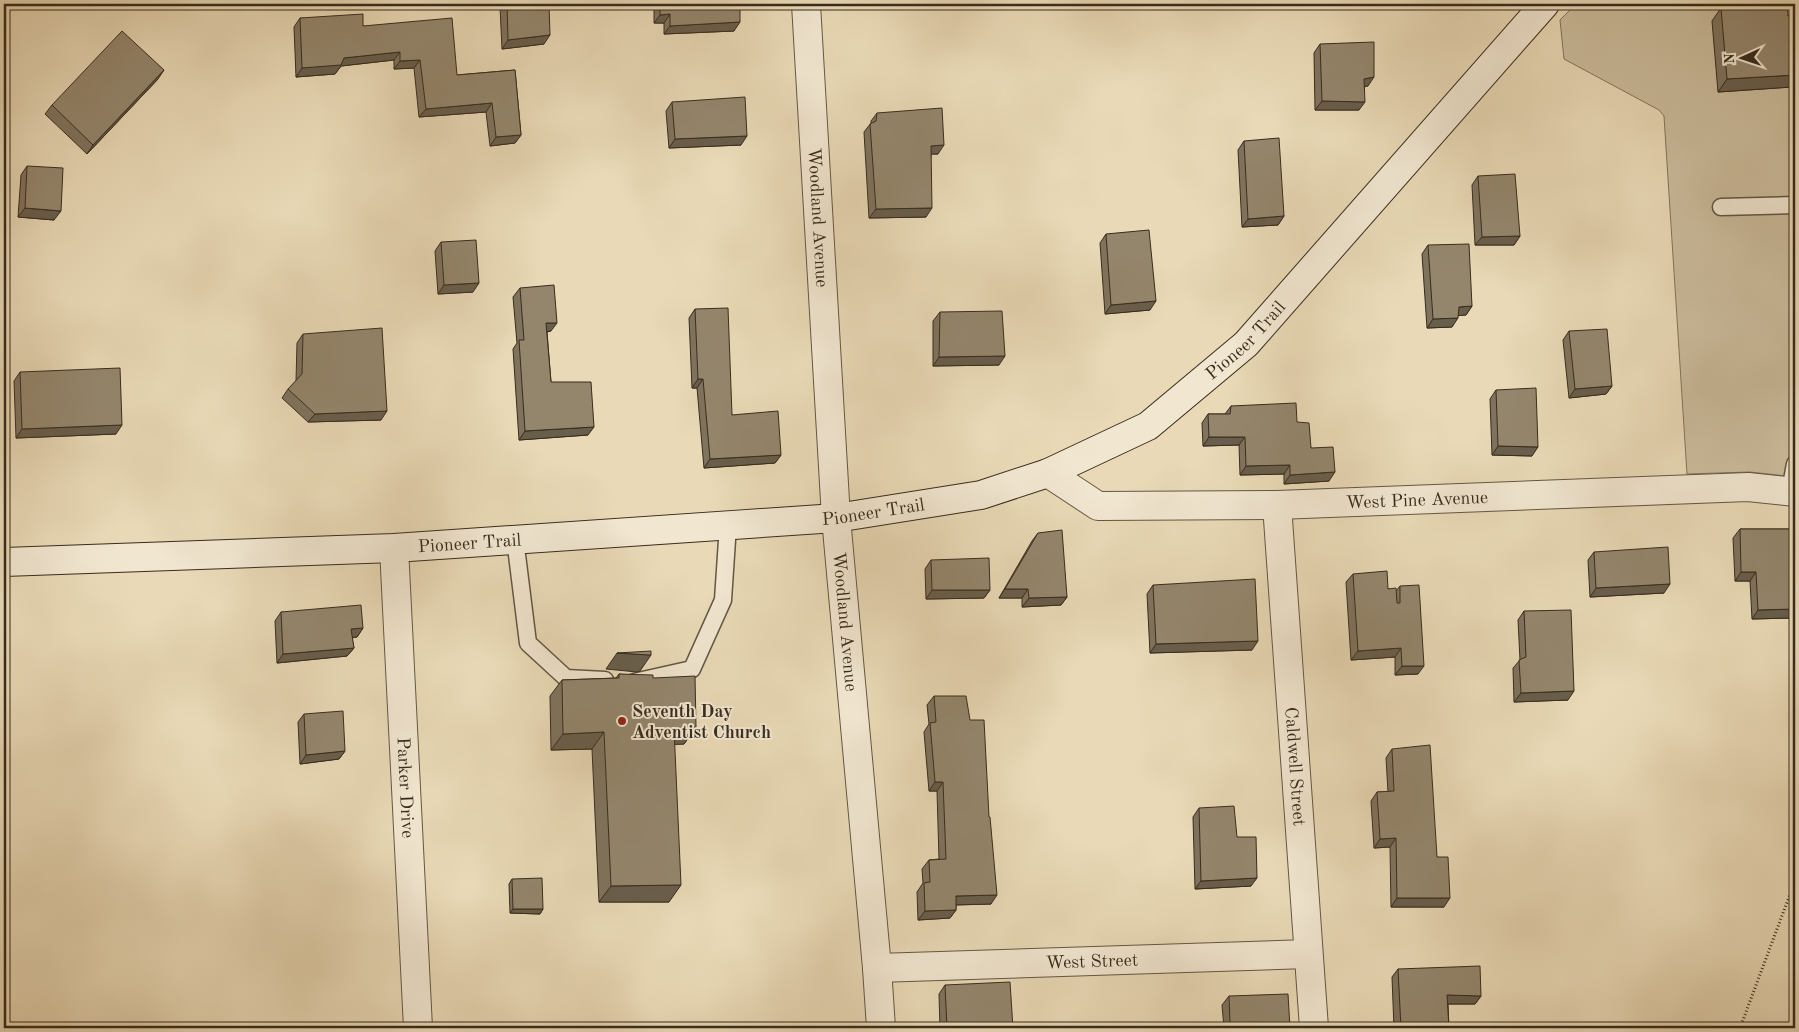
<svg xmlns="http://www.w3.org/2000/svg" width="1799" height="1032" viewBox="0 0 1799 1032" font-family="'Old Standard TT',serif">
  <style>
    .green { fill: #cbbc9c; stroke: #82745c }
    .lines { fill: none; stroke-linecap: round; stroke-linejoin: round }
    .lane-casing { stroke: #645743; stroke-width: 19 }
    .street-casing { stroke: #645743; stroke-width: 30 }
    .secondary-casing { stroke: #382c1d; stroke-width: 30 }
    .path { stroke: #382c1d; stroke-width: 3; stroke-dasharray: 1 2.5; stroke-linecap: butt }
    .lane { stroke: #f1e6d0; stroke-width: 16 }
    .street { stroke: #f1e6d0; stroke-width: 28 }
    .secondary { stroke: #f1e6d0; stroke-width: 28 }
    .wall { fill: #7f735e; stroke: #382c1d }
    .shaded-wall { fill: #685e4c; stroke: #382c1d }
    .building { fill: #94866d; stroke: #382c1d }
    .poi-dot { fill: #8f2418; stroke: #f1e6d0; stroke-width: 2 }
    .labels { text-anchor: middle; stroke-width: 4; stroke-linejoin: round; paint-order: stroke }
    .street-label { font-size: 18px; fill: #382c1d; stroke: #f1e6d0 }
    .poi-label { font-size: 18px; font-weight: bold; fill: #382c1d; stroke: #f1e6d0; text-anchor: start }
  </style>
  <rect width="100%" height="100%" fill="#e9d9b6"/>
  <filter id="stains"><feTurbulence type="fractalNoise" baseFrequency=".004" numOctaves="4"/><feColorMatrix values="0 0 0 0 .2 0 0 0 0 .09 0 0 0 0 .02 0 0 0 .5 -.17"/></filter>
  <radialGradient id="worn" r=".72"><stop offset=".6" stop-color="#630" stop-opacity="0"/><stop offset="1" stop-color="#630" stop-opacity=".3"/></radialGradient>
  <path class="green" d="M1576 4H1795V477L1750 472 1687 474 1664 116 1659 110 1564 59 1560 20Z"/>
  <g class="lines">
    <g class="lane-casing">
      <g id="lane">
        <path d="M1721 207 1795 205"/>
        <path d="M1790 491 1795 464"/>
        <path d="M515 539 528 643 566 678 605 680"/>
        <path d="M634 682 692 669 723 600 728 525"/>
      </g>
    </g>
    <g class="street-casing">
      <g id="street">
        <path id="s1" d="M806 4 836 518 877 968 881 1028"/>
        <path id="s2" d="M1048 473 1098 506 1277 505 1748 487 1795 492"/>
        <path id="s3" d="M1277 505 1314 1028"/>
        <path id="s4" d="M394 548 418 1028"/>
        <path id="s5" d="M877 968 1308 954"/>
      </g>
    </g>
    <g class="secondary-casing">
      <g id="secondary">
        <path id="s6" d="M4 562 394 548 836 518 981 495 1048 473 1148 426 1246 344 1545 4"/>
      </g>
    </g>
    <path class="path" d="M1740 1028 1795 881"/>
    <use href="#lane" class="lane"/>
    <use href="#street" class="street"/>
    <use href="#secondary" class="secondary"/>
  </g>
  <g class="wall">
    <path d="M503 4H549L544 44 502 49 500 7Z"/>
    <path d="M654 4H740L734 31 664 34V23H654Z"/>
    <path d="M1721 8 1788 16H1795V119H1794L1792 87 1718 92 1712 21Z"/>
    <path d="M300 18 363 26 457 75 515 70 521 135 515 143 490 146 486 112 419 117 414 68 394 69V60L341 66 335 74 296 77 294 27Z"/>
    <path d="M1320 44 1368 86H1365L1359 110H1315L1314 53Z"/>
    <path d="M158 79 87 154 45 114 52 105Z"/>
    <path d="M672 102 741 145 669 148 666 111Z"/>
    <path d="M877 113 938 154H931L926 217 869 218 864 132 871 123V121Z"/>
    <path d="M1244 141 1284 216 1278 225 1242 227 1238 150Z"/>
    <path d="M27 166 54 220 18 217 21 175Z"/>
    <path d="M1478 176 1520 236 1514 245H1475L1472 185Z"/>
    <path d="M1106 234 1150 310 1105 314 1100 243Z"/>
    <path d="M441 242 473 292 438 294 435 251Z"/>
    <path d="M1428 245 1472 306 1466 315H1458L1452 327 1427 328 1422 254Z"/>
    <path d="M520 288 551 331 547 332 551 382 588 435 519 440 513 349 517 343 513 297Z"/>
    <path d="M695 309 732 415 781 455 775 463 704 468 697 388H692L689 318Z"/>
    <path d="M940 312 999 365 933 366V321Z"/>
    <path d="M1569 331 1612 386 1606 394 1569 398 1563 340Z"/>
    <path d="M303 334 381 420 308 422 282 398 288 389 296 381 297 343Z"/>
    <path d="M20 372 116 434 16 438 14 381Z"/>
    <path d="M1496 390 1532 456 1492 455 1490 399Z"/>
    <path d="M1231 406 1297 422 1329 481 1284 484V474L1240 475 1239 445 1203 446 1202 423 1208 414H1225Z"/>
    <path d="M1740 529H1795V612L1791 618 1752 619 1750 581H1735L1733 538Z"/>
    <path d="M1038 533 1067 597 1061 605 1022 607V598H999L1032 541Z"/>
    <path d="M1594 552 1664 593 1590 597 1588 560Z"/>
    <path d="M931 560 990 590 984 598 926 599 925 569Z"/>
    <path d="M1353 574 1388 589 1396 591 1400 586 1418 674 1395 675V657L1351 660 1346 582Z"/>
    <path d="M1153 585 1252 650 1150 653 1147 594Z"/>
    <path d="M1524 611 1568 700 1514 702 1513 668 1520 660 1518 620Z"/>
    <path d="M281 612 363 628 357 637 352 638 354 648 347 656 277 663 275 621Z"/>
    <path d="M619 674 653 678 696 727 684 744H674L669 902H599L592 749 551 750 550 696 562 680 616 678Z"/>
    <path d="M934 696 991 904 956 905V910L950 918 918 920 917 892 923 883 922 869 929 860 939 859 937 791H929L924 732 929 724 927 705Z"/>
    <path d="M304 714 345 751 339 759 300 764 298 722Z"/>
    <path d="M1392 749 1437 857 1444 907H1391L1390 847 1374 848 1371 801 1377 792H1388L1386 758Z"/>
    <path d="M1199 808 1237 837 1251 886 1195 889 1193 817Z"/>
    <path d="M512 879 543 909 540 914 510 913 509 884Z"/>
    <path d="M1398 969 1481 996 1475 1004H1448L1449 1028H1394L1392 977Z"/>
    <path d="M945 985 1013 1028H940L939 994Z"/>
    <path d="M1229 996 1290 1028H1224L1222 1005Z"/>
  </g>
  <g class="shaded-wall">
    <path d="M670 14 664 23H654L660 15Z"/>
    <path d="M740 22 734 31 664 34 670 26Z"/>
    <path d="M550 35 544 44 502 49 508 40Z"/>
    <path d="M400 52 394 60 341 66 335 74 296 77 302 68 344 58Z"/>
    <path d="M420 60 414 68 394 69 400 61Z"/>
    <path d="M164 70 158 79 87 154 93 145Z"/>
    <path d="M1795 75V82L1792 87 1718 92 1727 79Z"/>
    <path d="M1374 77 1368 86 1358 87 1364 79Z"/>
    <path d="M1322 101 1365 102 1359 110H1315Z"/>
    <path d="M492 103 486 112 419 117 426 109Z"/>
    <path d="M521 135 515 143 490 146 496 137Z"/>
    <path d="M747 136 741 145 669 148 675 139Z"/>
    <path d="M944 145 938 154H925L931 146Z"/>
    <path d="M25 208 61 211 54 220 18 217Z"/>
    <path d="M932 208 926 217 869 218 876 209Z"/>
    <path d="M1284 216 1278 225 1242 227 1248 219Z"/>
    <path d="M1520 236 1514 245H1475L1482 237Z"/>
    <path d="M479 283 473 292 438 294 444 285Z"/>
    <path d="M1156 301 1150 310 1105 314 1111 305Z"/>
    <path d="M1472 306 1466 315 1453 316 1459 307Z"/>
    <path d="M1458 318 1452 327 1427 328 1433 319Z"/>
    <path d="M546 323H557L551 331 540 332Z"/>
    <path d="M1005 356 999 365 933 366 939 357Z"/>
    <path d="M698 379H703L697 388H692Z"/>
    <path d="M1612 386 1606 394 1569 398 1575 389Z"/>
    <path d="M387 411 381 420 308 422 315 414Z"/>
    <path d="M122 425 116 434 16 438 22 429Z"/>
    <path d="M594 427 588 435 519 440 525 431Z"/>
    <path d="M1209 437H1245L1239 445 1203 446Z"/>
    <path d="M1498 446 1538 447 1532 456 1492 455Z"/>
    <path d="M781 455 775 463 704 468 710 459Z"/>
    <path d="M1290 465 1284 474 1240 475 1246 466Z"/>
    <path d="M1335 472 1329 481 1284 484 1290 475Z"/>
    <path d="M1741 572H1756L1750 581H1735Z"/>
    <path d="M1670 584 1664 593 1590 597 1596 588Z"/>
    <path d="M1005 589H1028L1022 598H999Z"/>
    <path d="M932 590H990L984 598 926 599Z"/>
    <path d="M1067 597 1061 605 1022 607 1029 598Z"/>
    <path d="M1795 609V612L1791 618 1752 619 1758 610Z"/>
    <path d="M363 628 357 637 345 638 351 629Z"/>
    <path d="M1258 641 1252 650 1150 653 1156 644Z"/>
    <path d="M354 648 347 656 277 663 283 654Z"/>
    <path d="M1401 648 1395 657 1351 660 1358 651Z"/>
    <path d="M617 653 651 655 640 671 637 672 606 669Z"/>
    <path d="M1402 666H1424L1418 674 1395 675Z"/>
    <path d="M1574 691 1568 700 1514 702 1521 693Z"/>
    <path d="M696 727 684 744 662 745 674 728Z"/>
    <path d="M604 732 592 749 551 750 563 734Z"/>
    <path d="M345 751 339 759 300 764 306 755Z"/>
    <path d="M935 782H943L937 791H929Z"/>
    <path d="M1396 838 1390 847 1374 848 1380 839Z"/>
    <path d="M1257 878 1251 886 1195 889 1201 881Z"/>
    <path d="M681 885 669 902H599L611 886Z"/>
    <path d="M997 895 991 904 950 905 956 896Z"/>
    <path d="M1397 898H1450L1444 907H1391Z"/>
    <path d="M513 909H543L540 914 510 913Z"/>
    <path d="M956 910 950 918 918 920 925 911Z"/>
    <path d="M1447 995 1481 996 1475 1004H1441Z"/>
    <path d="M1230 1023 1249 1024 1246 1028H1227Z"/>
  </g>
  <g class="building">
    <path d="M507 4H549L550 35 508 40Z"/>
    <path d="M660 4H740V22L670 26V14L660 15Z"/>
    <path d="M1787 4 1788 16H1795V75L1727 79 1721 8Z"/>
    <path d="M363 14V26L452 18 457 75 515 70 521 135 496 137 492 103 426 109 420 60 400 61V52L344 58 341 65 302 68 300 18Z"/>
    <path d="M122 31 164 70 93 145 52 105Z"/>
    <path d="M1374 42V77L1364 79 1365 102 1322 101 1320 44Z"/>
    <path d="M745 97 747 136 675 139 672 102Z"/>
    <path d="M942 108 944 145 931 146 932 208 876 209 870 124 876 121 877 113Z"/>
    <path d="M1279 138 1284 216 1248 219 1244 141Z"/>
    <path d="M27 166 63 168 61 211 25 208Z"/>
    <path d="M1515 174 1520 236 1482 237 1478 176Z"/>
    <path d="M1149 230 1156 301 1111 305 1106 234Z"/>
    <path d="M476 240 479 283 444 285 441 242Z"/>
    <path d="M1469 244 1472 306 1459 307 1458 318 1433 319 1428 245Z"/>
    <path d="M554 285 557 323H546L551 382H591L594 427 525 431 519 340H524L520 288Z"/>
    <path d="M728 308 732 415 778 411 781 455 710 459 703 379H698L695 309Z"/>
    <path d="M1002 311 1005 356 939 357 940 312Z"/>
    <path d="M382 328 387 411 315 414 288 389 302 374 303 334Z"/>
    <path d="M1607 329 1612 386 1575 389 1569 331Z"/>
    <path d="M120 368 122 425 22 429 20 372Z"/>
    <path d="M1536 388 1538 447 1498 446 1496 390Z"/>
    <path d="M1296 403 1297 422 1309 423 1311 448 1333 447 1335 472 1290 475V465L1246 466 1245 437H1209L1208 414H1230L1231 406Z"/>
    <path d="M1740 529H1795V609L1758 610 1756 572H1741Z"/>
    <path d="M1062 530 1067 597 1029 598 1028 589H1005L1038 533Z"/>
    <path d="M1668 547 1670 584 1596 588 1594 552Z"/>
    <path d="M989 558 990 590H932L931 560Z"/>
    <path d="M1387 571 1388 589 1396 588 1397 603H1400V586L1419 585 1424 666H1402L1401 648 1358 651 1353 574Z"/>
    <path d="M1255 579 1258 641 1156 644 1153 585Z"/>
    <path d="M361 605 363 628 351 629 354 648 283 654 281 612Z"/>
    <path d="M1571 610 1574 691 1521 693 1519 660 1526 657 1524 611Z"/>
    <path d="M651 651V655H649L617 653Z"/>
    <path d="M619 674 653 675V678L695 676 696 727 674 728 681 885 611 886 604 732 563 734 562 680 619 678Z"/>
    <path d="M934 696H966L970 720H984L989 817H990L997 895 956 896V910L925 911 924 883 930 882 929 860 946 859 943 782H935L930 723 936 722Z"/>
    <path d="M343 711 345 751 306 755 304 714Z"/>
    <path d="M1430 745 1437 857H1448L1450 898H1397L1396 838 1380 839 1377 792 1394 791 1392 749Z"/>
    <path d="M1234 806 1237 837H1256L1257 878 1201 881 1199 808Z"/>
    <path d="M542 878 543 909H513L512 879Z"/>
    <path d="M1480 966 1481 996 1447 995 1449 1028H1401L1398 969Z"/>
    <path d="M1010 982 1013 1028H947L945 985Z"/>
    <path d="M1288 994 1290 1028H1250L1249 1024 1230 1023 1229 996Z"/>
  </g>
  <circle class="poi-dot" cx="622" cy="721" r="5"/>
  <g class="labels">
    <g class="street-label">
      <text dy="6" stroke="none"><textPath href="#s1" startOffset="214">Woodland Avenue</textPath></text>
      <text dy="6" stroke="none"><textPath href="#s6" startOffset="1291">Pioneer Trail</textPath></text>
      <text dy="6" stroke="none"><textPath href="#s2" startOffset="379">West Pine Avenue</textPath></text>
      <text dy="6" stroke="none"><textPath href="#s6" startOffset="871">Pioneer Trail</textPath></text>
      <text dy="6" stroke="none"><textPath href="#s6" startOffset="466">Pioneer Trail</textPath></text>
      <text dy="6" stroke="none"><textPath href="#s1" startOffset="619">Woodland Avenue</textPath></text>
      <text dy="6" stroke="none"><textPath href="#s3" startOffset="262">Caldwell Street</textPath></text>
      <text dy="6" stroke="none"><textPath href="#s4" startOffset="240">Parker Drive</textPath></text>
      <text dy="6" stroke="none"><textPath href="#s5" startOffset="215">West Street</textPath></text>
    </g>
    <g class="poi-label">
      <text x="632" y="717">Seventh Day<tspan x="632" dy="21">Adventist Church</tspan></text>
    </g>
  </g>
  <rect width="1799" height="1032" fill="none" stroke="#e9d9b6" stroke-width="20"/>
  <rect x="5" y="5" width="1789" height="1022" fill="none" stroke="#382c1d" stroke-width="2.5"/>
  <rect x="10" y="10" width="1779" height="1012" fill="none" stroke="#382c1d"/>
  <g transform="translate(1742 58) rotate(267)" stroke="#f1e6d0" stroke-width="4" paint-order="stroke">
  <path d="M0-4L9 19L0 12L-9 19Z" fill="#382c1d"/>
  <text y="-8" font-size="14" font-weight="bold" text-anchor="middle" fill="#382c1d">N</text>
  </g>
  <rect width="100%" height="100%" filter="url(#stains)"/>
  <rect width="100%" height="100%" fill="url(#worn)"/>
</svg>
